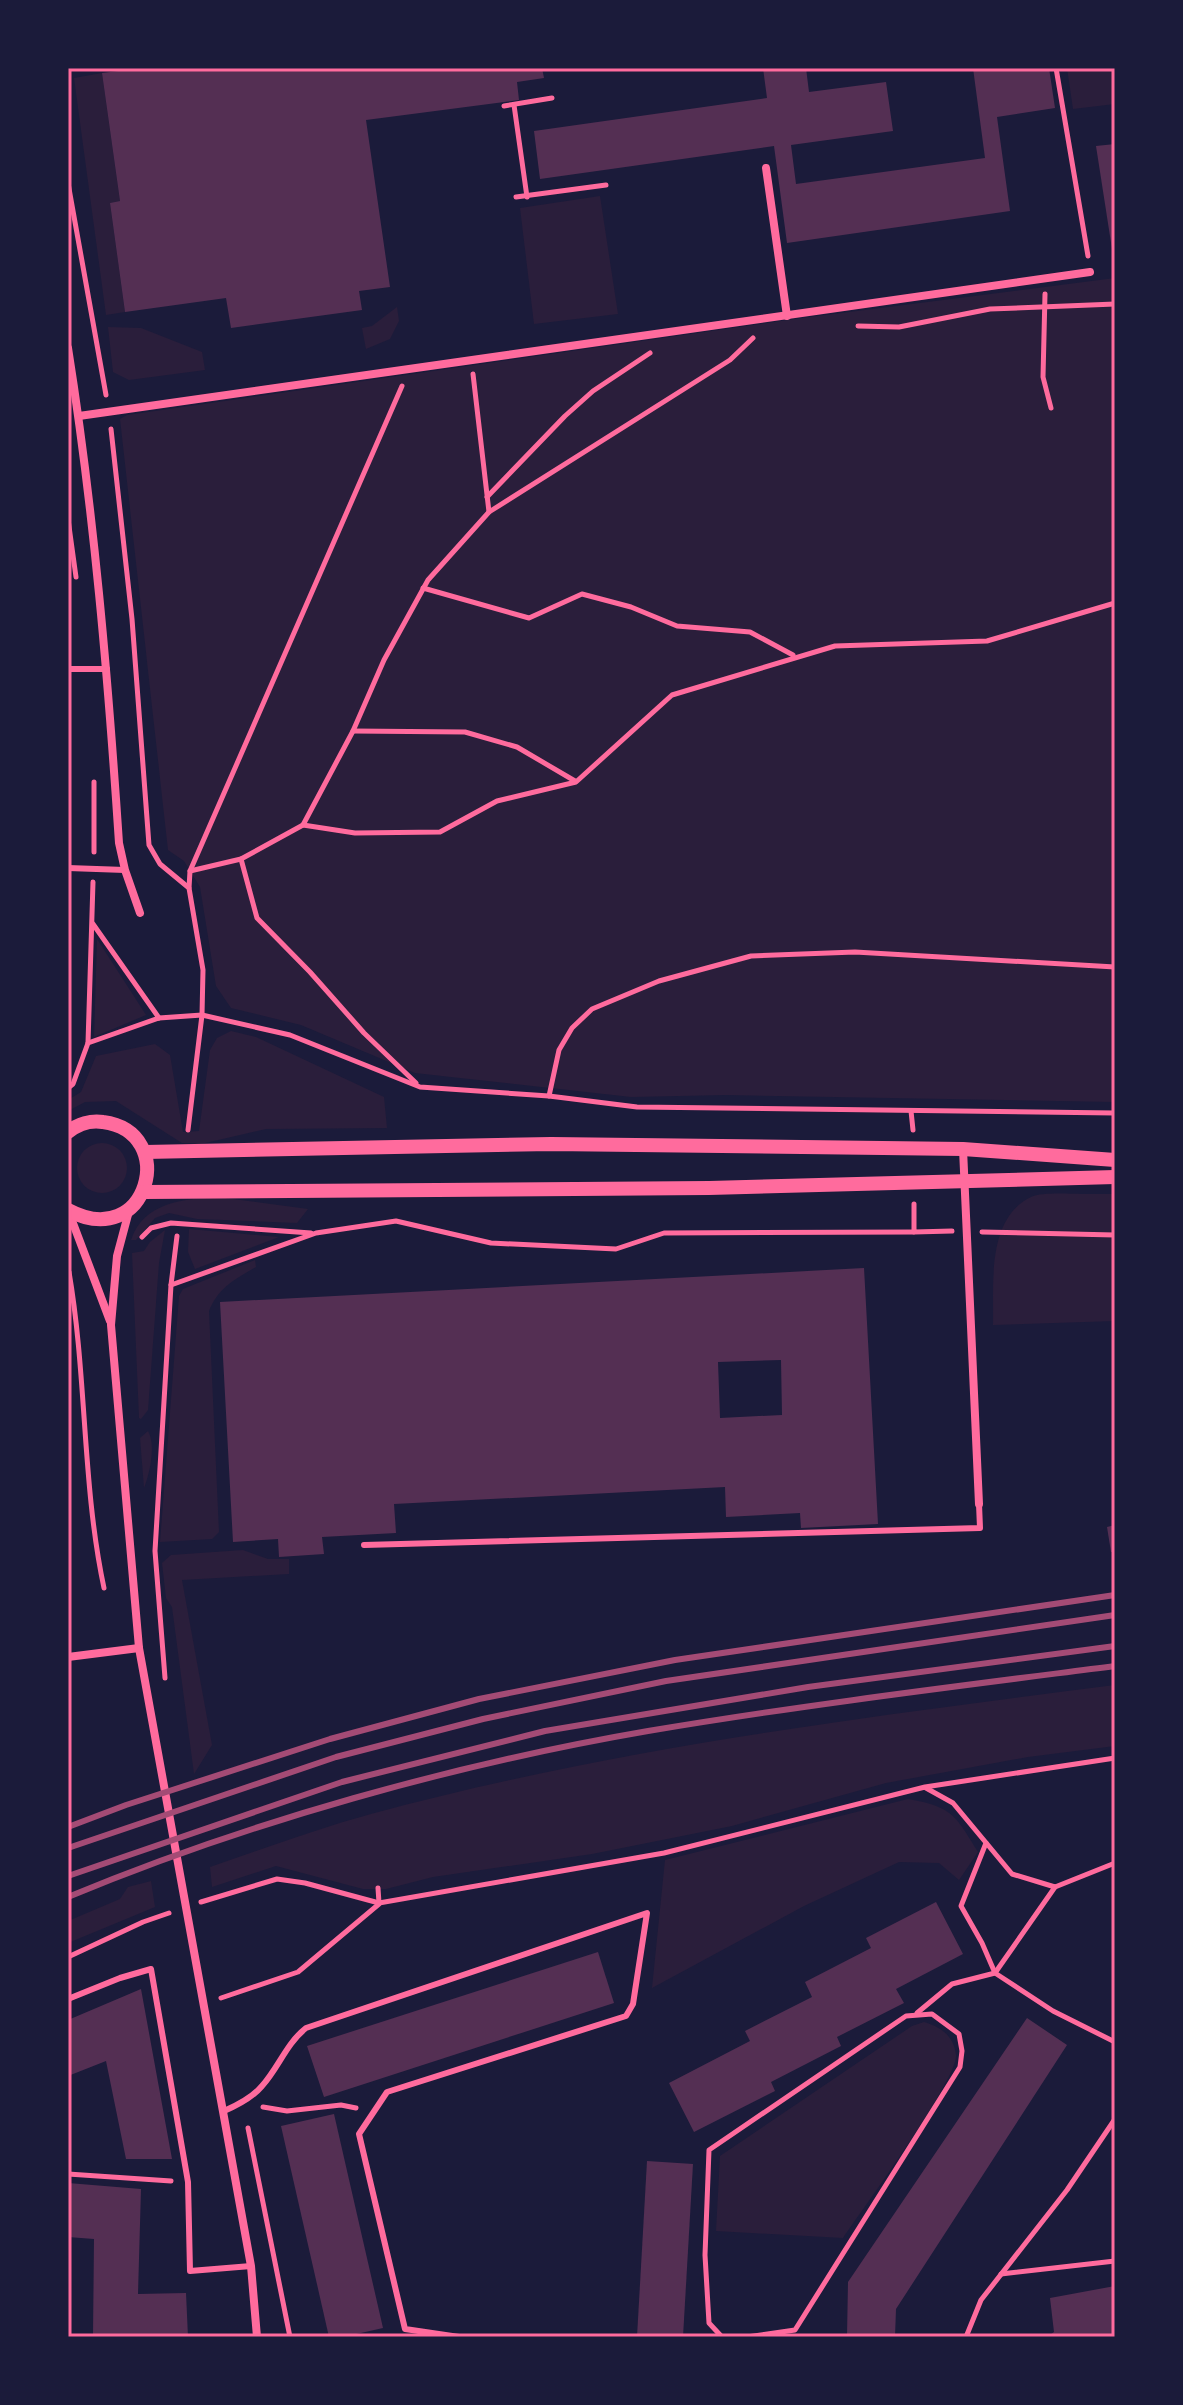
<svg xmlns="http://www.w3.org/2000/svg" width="1183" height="2405" viewBox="0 0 1183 2405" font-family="'DM Sans',sans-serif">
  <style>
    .green { fill: #2a1e3b }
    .building { fill: #542f53; fill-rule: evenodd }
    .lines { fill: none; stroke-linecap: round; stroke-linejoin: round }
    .path { stroke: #ff6b9d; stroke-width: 5 }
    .service { stroke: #ff6b9d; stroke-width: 6 }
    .minor { stroke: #ff6b9d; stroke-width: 8 }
    .tertiary { stroke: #ff6b9d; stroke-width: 14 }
    .rail { stroke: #a44b75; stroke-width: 6 }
    .neatline { fill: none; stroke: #ff6b9d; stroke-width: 3 }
  </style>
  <rect width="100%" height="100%" fill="#1b1b3a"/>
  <g class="green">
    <path d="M1067 68H1115V104L1073 109Z"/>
    <path d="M102 73 120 201 110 203 125 312 106 315 74 78Z"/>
    <path d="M600 196 618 314 534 324 520 208Z"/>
    <path d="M1115 278V1102L726 1095 631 1097 415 1073 301 1025 231 1008 216 986 200 887 184 861 168 850 120 419 127 415 802 318Z"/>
    <path d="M397 307 399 321 390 339 366 349 362 328 372 326Z"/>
    <path d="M108 327 141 328 202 352 205 370 129 380 113 372Z"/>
    <path d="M97 939 146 1015 94 1037Z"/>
    <path d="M231 1031 256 1037 384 1097 387 1128 266 1129 201 1144 182 1143 116 1101 85 1102 68 1111V1100L81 1092 96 1056 155 1044 170 1055 183 1132 199 1131 210 1050 217 1038Z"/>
    <circle cx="102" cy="1168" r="25"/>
    <path d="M1082 1194H1115V1321L993 1325C994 1284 986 1219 1031 1197 1041 1192 1070 1194 1082 1194Z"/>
    <path d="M218 1197 308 1209 297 1223 197 1219 169 1213 155 1218 136 1240H131C144 1202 183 1199 218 1197Z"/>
    <path d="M189 1229 279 1237 195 1269 188 1252Z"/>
    <path d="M165 1230 159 1263 148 1410 141 1419 139 1418 132 1253 144 1251 150 1242Z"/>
    <path d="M255 1260 256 1267C235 1279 218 1288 209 1311L219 1532 212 1539 160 1542 179 1296 183 1289Z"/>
    <path d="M148 1431C156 1445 150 1472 144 1488L140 1438Z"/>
    <path d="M243 1550 268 1559H289V1574L182 1580 212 1745 194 1774 172 1607 166 1598 162 1563 171 1555Z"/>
    <path d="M1115 1685V1746L1028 1757 886 1783 732 1826 592 1854 433 1877 386 1889H363L276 1866 212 1887 210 1867C263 1849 316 1829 371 1814 614 1748 865 1717 1115 1685Z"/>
    <path d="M908 1799C953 1807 955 1815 978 1852L959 1880 939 1863 899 1862 804 1906 652 1988 665 1860Z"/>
    <path d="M151 1881 155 1907 68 1943V1921L120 1899 128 1887Z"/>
    <path d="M924 2022C941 2027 954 2036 956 2055 958 2079 862 2210 843 2238L716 2231 720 2156 912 2026Z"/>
  </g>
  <g class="building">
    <path d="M142 68H542L544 78 517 82 519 100 366 120 390 287 359 291 362 310 231 328 226 298 125 312 110 203 120 201 102 73Z"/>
    <path d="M763 68H806L809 92 886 82 893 131 791 145 796 184 985 158 973 68H1049L1055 108 997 117 1010 211 787 243 774 146 540 179 534 131 767 98Z"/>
    <path d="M1115 144V249H1112L1096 146Z"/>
    <path d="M864 1268 878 1524 801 1528 800 1513 726 1517 725 1487 394 1504 396 1533 322 1537 324 1554 279 1557 278 1539 233 1542 220 1302ZM781 1360 782 1415 720 1418 718 1362Z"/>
    <path d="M1115 1525V1552H1111L1107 1527Z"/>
    <path d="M936 1902 963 1954 896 1989 904 2003 837 2037 841 2046 771 2082 775 2091 694 2132 669 2083 750 2041 745 2031 812 1997 805 1982 871 1948 866 1938Z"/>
    <path d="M598 1952 614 2003 324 2097 307 2046Z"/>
    <path d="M141 1989 172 2159H126L106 2061 68 2076V2020Z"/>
    <path d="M1027 2018 1067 2045 896 2309 895 2337H847L848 2282Z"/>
    <path d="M334 2114 383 2328 343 2337H329L281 2126Z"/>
    <path d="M647 2161 693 2164 683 2337H637Z"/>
    <path d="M68 2183 141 2189 138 2294 186 2293 188 2337H93L94 2239 68 2237Z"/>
    <path d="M1115 2286V2337H1047L1054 2332 1050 2298Z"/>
  </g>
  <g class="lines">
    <g class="path">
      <path d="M1056 68 1088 256"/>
      <path d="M514 105 527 197"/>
      <path d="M504 106 552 98"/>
      <path d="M68 183 106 395"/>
      <path d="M516 197 606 185"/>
      <path d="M1045 294 1043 377 1051 408"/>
      <path d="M858 326 899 327 990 309 1115 304"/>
      <path d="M473 374 489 512"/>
      <path d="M111 429 132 619 149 845 160 864 189 888 203 970 202 1015 188 1130"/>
      <path d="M487 497 565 416 593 391 650 353"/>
      <path d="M68 519 76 577"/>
      <path d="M423 588 529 618 582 594 631 607 677 626 750 632 793 655"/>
      <path d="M353 731 465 732 517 747 575 781"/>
      <path d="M303 825 353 731 384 660 428 580 489 512 730 360 753 338"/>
      <path d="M94 852V782"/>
      <path d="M241 859 257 918 310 972 364 1033 416 1083"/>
      <path d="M190 871 241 859 303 825 355 833 440 832 497 801 576 782 672 695 835 646 987 641 1115 603"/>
      <path d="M189 888 190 871 402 386"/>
      <path d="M93 924 159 1018"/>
      <path d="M88 1043 93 882"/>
      <path d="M68 1088 73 1084 88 1043 159 1018 202 1015 290 1035 420 1087 549 1096 637 1107 1115 1113"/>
      <path d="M549 1096 559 1050 572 1028 592 1009 659 981 751 956 855 952 1115 967"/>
      <path d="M911 1111 913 1130"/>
      <path d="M914 1204V1232L952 1231"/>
      <path d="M982 1232 1115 1235"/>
      <path d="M142 1237 151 1228 171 1223 311 1233"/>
      <path d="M69 1272C87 1377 82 1485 104 1588"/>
      <path d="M171 1285 316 1233 396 1221 491 1243 616 1249 664 1233 914 1232"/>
      <path d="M165 1678 155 1551 171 1285 177 1236"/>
      <path d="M926 1788 953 1803 1012 1874 1055 1887 1115 1863"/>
      <path d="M1055 1887 995 1973 1053 2011 1115 2042"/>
      <path d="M378 1888 379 1903"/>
      <path d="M201 1902 277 1879 305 1883 379 1903 664 1853 925 1787 1115 1758"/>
      <path d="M68 1957 143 1922 169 1913"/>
      <path d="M221 1998 298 1972 379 1904"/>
      <path d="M917 2013 952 1984 995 1973 982 1943 961 1906 986 1843"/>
      <path d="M263 2107 287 2111 341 2105 356 2108"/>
      <path d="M248 2128 290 2337"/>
      <path d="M68 2174 171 2181"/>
      <path d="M1001 2274 1115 2261"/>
      <path d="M722 2337 709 2323 705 2255 709 2150 906 2016 932 2014 959 2034 962 2051 960 2067 795 2330 747 2337"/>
      <path d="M966 2337 981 2300 1067 2190 1115 2119"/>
    </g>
    <g class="service">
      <path d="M68 669H107"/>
      <path d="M68 868 125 870"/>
      <path d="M364 1545 980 1528 979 1504"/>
      <path d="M68 1999 120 1978 151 1969 188 2182 190 2271 251 2266"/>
      <path d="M224 2111C238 2105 252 2098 262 2086 279 2067 286 2044 306 2028L647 1913 633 2004 626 2016 387 2092 359 2134 405 2329 459 2337"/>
    </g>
    <g class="minor">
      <path d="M766 168 787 316"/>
      <path d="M68 348C94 512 108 677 119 843L125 870 140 913"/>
      <path d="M79 416 1090 272"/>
      <path d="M963 1149 979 1504"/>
      <path d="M68 1210 110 1321"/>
      <path d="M129 1211 117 1256 111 1325 139 1648 251 2266 257 2337"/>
      <path d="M68 1657 139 1648"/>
    </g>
    <g class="tertiary">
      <path d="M68 1132C78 1124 91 1120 103 1122 180 1132 148 1253 68 1210"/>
      <path d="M145 1152 551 1144 963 1149 1115 1160"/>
      <path d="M144 1192 709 1188 1115 1177"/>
    </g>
    <g class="rail">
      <path d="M68 1827 126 1805 330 1739 479 1699 675 1660 1115 1595"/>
      <path d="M68 1848 336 1757 483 1719 666 1681 1115 1615"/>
      <path d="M68 1876 342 1782 545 1731 808 1687 1115 1646"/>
      <path d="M68 1897C248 1822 456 1764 648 1731 803 1705 959 1686 1115 1666"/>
    </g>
  </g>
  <rect width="1183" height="2405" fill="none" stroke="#1b1b3a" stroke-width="140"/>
  <rect x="70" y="70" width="1043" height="2265" class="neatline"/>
</svg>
